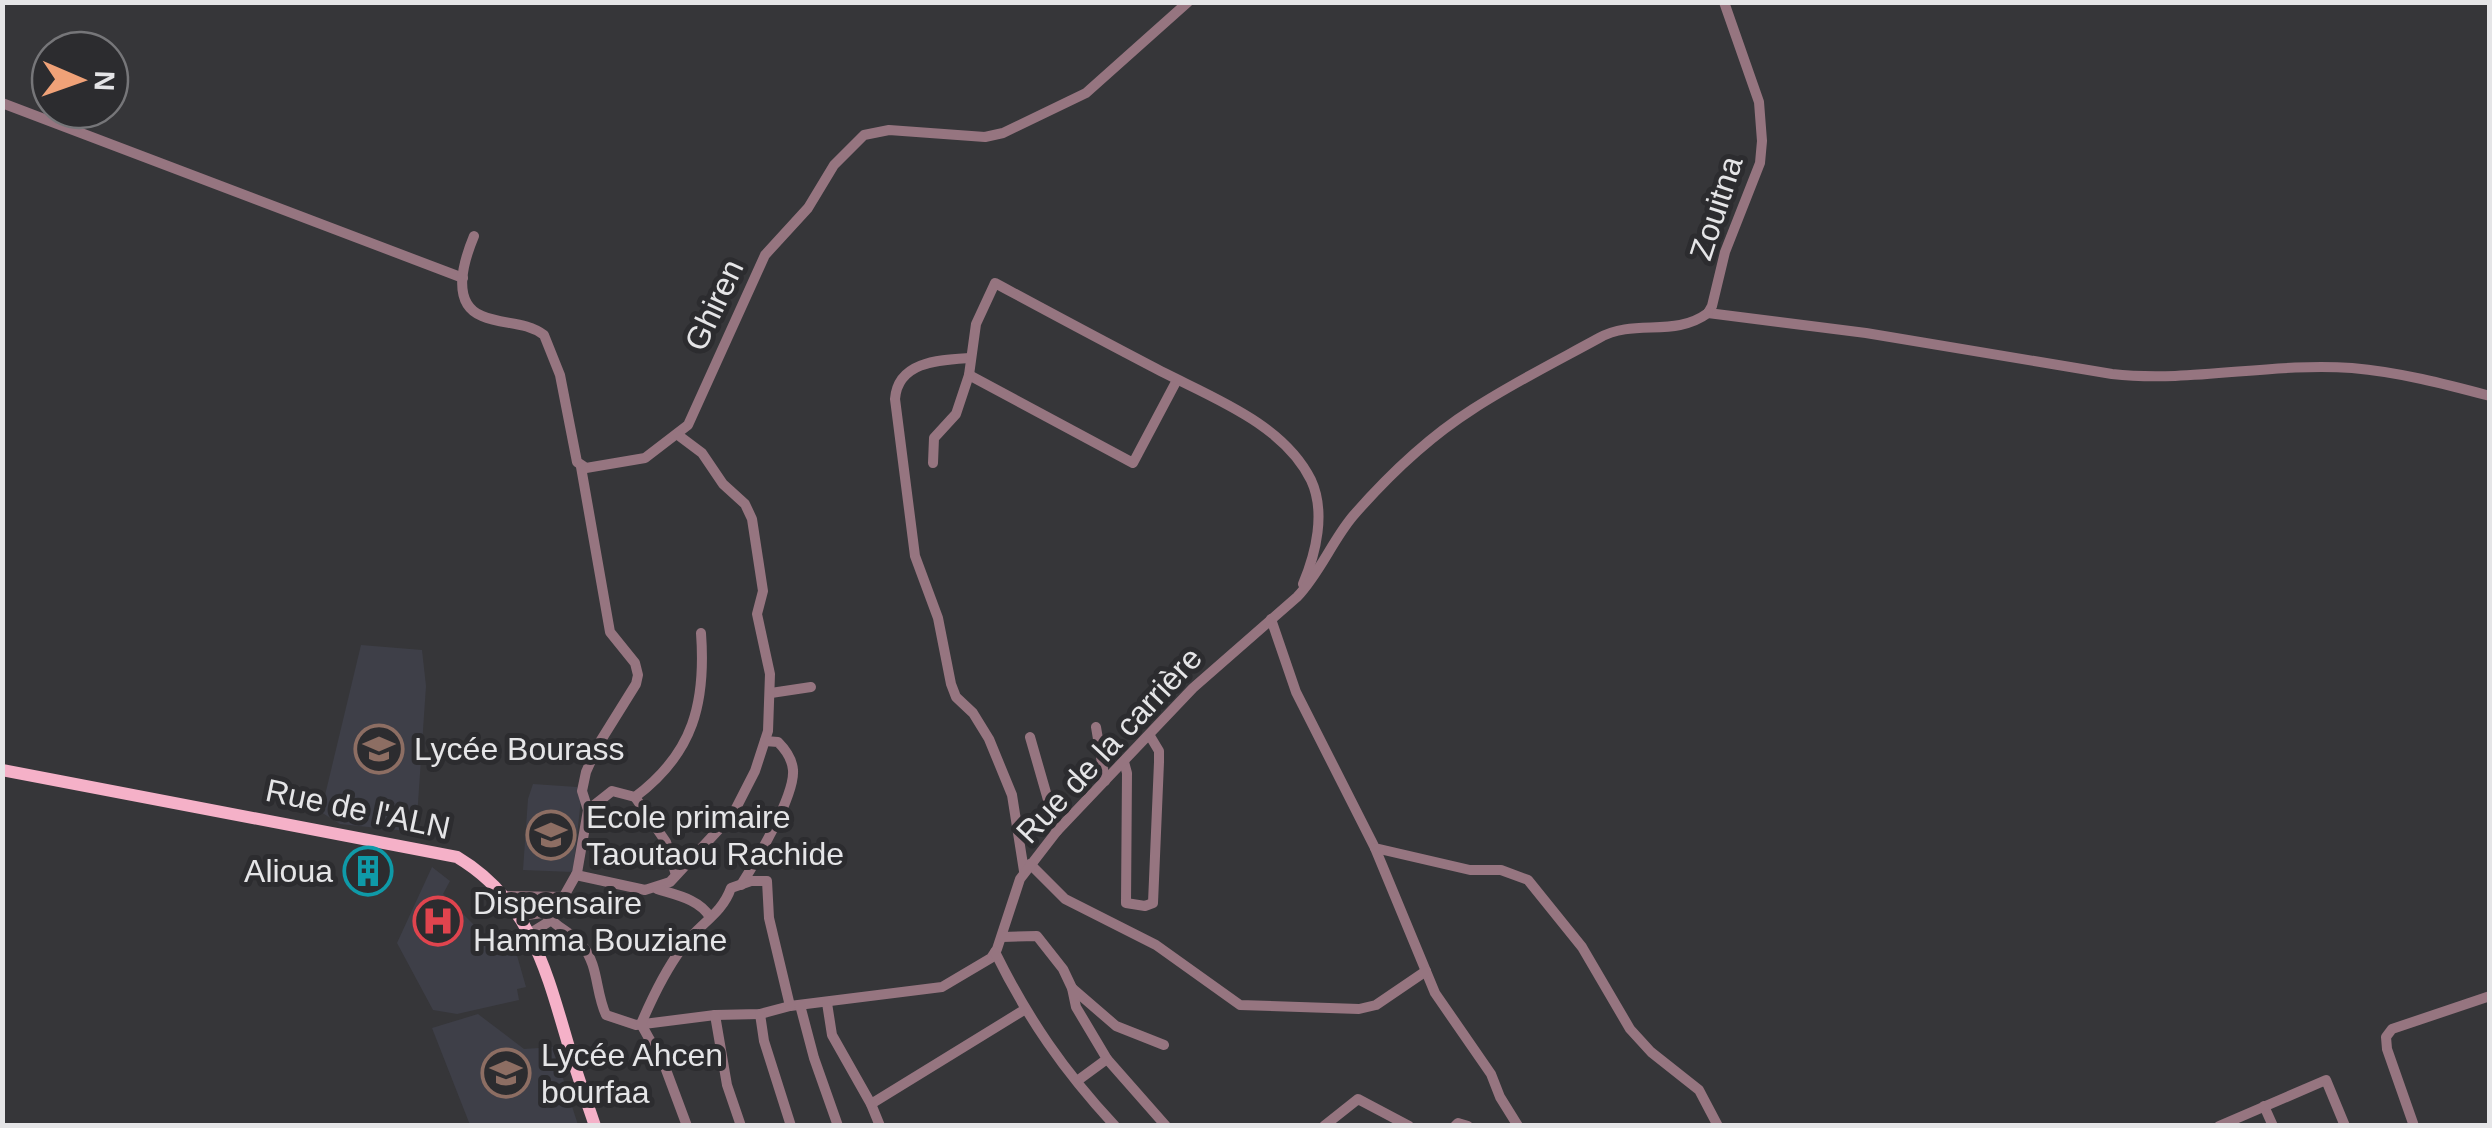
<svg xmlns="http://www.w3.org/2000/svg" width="2492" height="1128" viewBox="0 0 2492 1128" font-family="Helvetica,sans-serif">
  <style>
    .built { fill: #3e3f48 }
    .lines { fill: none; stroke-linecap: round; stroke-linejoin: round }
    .minor { stroke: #967580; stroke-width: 10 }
    .major { stroke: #f5b1c8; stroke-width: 12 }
    .labels { text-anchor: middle; stroke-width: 10; stroke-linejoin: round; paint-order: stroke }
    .street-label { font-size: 32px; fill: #e5e5e7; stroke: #2c2c2f }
    .poi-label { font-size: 32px; fill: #e5e5e7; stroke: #2c2c2f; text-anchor: start }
  </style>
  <rect width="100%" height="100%" fill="#363639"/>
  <g class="built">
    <path d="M361 645 422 650 426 686 416 832 340 824 321 812Z"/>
    <path d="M533 784 577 787 581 799 573 872 523 870 528 799Z"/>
    <path d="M432 867 450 881 443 894 497 948 506 943 509 948 514 945 526 987 517 989 519 1000 457 1014 433 1010 397 943Z"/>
    <path d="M478 1014 524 1049 553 1047 578 1125H470L432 1028Z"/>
  </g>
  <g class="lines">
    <g class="minor">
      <path d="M2 103 463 278"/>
      <path d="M474 236C464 260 450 303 482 316 503 325 525 321 544 335L560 375 577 462 586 468 645 458 688 425 765 255 808 208 834 165 864 135 889 130 985 137 1003 133 1086 93 1188 2"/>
      <path d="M1708 313 1866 333 2112 374C2192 383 2272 362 2352 368 2399 372 2445 384 2490 396"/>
      <path d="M1708 313 1712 306 1725 252 1760 163 1762 141 1759 102 1724 2"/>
      <path d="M970 358C940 360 898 361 895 399L915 556 938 618 951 684 956 697 973 713 989 739 1012 795 1024 871"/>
      <path d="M969 375 1133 463 1177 380"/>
      <path d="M933 463 934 438 956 414 969 375 976 324 995 283C1047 311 1099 339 1151 366 1205 395 1282 421 1311 480 1326 512 1316 553 1303 584"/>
      <path d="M1271 619 1296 692 1375 848 1470 870H1501L1528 880 1582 947 1630 1029 1651 1052 1699 1090 1718 1126"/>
      <path d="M771 693 811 687"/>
      <path d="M1096 727 1105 781"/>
      <path d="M1030 737 1057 831"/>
      <path d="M1124 762 1127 773 1126 903 1145 906 1153 903 1159 762V751L1150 736"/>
      <path d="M635 797 666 842 676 875"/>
      <path d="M588 810 612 791 635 797C694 753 706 702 701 633"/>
      <path d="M1375 848 1435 993 1491 1074 1500 1097 1518 1126"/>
      <path d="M1030 864 1065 899 1156 945 1240 1005 1359 1009 1376 1005 1426 971"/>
      <path d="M576 875 645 890 670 882 733 814 755 771 768 731 770 674 757 614 763 591 752 519 745 504 723 484 702 453 678 435"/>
      <path d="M741 885C756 861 795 796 793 770 792 758 786 750 778 742L765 741"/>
      <path d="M657 889C676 895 699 899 710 917"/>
      <path d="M506 896 564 897"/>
      <path d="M545 913C554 927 572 932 582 945 599 966 595 991 606 1015L636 1025 715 1015 760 1014 790 1006 942 987 991 958 997 949 1020 879 1057 831 1193 688 1297 597C1320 573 1332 541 1353 516 1387 477 1429 437 1473 409 1513 383 1557 361 1599 338 1635 318 1674 338 1708 313"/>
      <path d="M519 916 551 912"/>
      <path d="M529 934 550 921 577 873 588 810 582 791 586 772 598 745 636 684 638 675 635 663 610 632 581 467"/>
      <path d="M1002 937 1037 936 1063 969 1072 988 1076 1007 1107 1059 1077 1081"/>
      <path d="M995 952C1028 1019 1064 1071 1115 1126"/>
      <path d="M1072 988 1116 1026 1164 1045"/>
      <path d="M827 1003 832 1035 871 1104 880 1126"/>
      <path d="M800 1005 814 1058 838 1126"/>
      <path d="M760 1014 764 1041 791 1126"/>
      <path d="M715 1015 727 1085 741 1126"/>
      <path d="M1107 1059 1166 1126"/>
      <path d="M871 1104 1024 1010"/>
      <path d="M2264 1106 2273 1126"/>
      <path d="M687 1126 665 1067 641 1024C652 998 665 971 682 948 698 924 721 916 731 888L751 881H767L769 918 790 1006"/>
      <path d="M1324 1126 1358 1099 1409 1126"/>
      <path d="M1455 1126 1458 1123 1468 1126"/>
      <path d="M2219 1126 2326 1080 2345 1126"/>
      <path d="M2414 1126 2387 1049 2386 1037 2392 1029 2490 996"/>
    </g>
    <path class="major" d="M2 770 457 857C529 900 546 969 568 1044 576 1072 586 1099 595 1126"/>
  </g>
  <defs>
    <g id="school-ring" transform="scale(2.5)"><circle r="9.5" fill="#2c2c2f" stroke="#8d6e63" stroke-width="1.5"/><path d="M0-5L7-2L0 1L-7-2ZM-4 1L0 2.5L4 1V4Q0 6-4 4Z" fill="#8d6e63"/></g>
    <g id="building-ring" transform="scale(2.5)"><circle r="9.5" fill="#2c2c2f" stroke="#0f9aa8" stroke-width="1.5"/><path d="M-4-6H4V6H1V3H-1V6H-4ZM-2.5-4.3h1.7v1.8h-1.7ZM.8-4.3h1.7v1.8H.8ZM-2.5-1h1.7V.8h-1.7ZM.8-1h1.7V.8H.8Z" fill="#0f9aa8"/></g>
    <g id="hospital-ring" transform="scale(2.5)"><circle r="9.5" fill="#2c2c2f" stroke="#e0444e" stroke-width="1.5"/><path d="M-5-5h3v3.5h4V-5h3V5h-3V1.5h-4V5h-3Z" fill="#e0444e"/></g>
  </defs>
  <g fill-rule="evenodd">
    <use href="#school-ring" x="379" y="749"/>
    <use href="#school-ring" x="551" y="835"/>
    <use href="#building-ring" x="368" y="871"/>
    <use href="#hospital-ring" x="438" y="921"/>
    <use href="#school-ring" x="506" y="1073"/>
  </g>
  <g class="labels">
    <g class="street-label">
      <text transform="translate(1716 208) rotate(-72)" y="11">Zouitna</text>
      <text transform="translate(714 305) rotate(-65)" y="11">Ghiren</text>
      <text transform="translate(1109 745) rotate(-47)" y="11">Rue de la carrière</text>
      <text transform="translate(358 809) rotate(12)" y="11">Rue de l'ALN</text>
    </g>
    <g class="poi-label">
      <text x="414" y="760">Lycée Bourass</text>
      <text x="586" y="828">Ecole primaire<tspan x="586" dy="37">Taoutaou Rachide</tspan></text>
      <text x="333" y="882" text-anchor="end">Alioua</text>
      <text x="473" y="914">Dispensaire<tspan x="473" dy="37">Hamma Bouziane</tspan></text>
      <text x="541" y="1066">Lycée Ahcen<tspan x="541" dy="37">bourfaa</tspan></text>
    </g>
  </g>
  <rect width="2492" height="1128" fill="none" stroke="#e5e5e7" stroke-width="10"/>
  <g transform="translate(80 80) rotate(92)"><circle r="48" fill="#2c2c2f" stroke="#767679" stroke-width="2.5"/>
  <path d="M0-8L18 38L0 25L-18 38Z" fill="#f0a278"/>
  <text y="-15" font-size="28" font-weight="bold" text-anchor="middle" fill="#e5e5e7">N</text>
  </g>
</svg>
